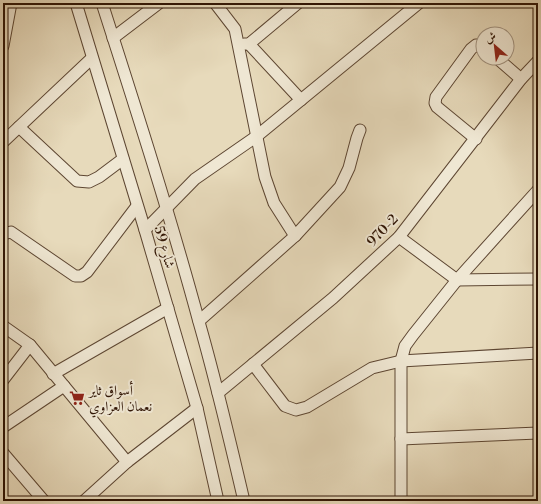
<svg xmlns="http://www.w3.org/2000/svg" width="541" height="504" viewBox="0 0 541 504" font-family="'Libre Bodoni',Amiri,serif">
  <style>
    .lines { fill: none; stroke-linecap: round; stroke-linejoin: round }
    .minor-casing { stroke: #5d4632; stroke-width: 13 }
    .minor { stroke: #efe7d3; stroke-width: 11 }
    .labels { text-anchor: middle; stroke-width: 4; stroke-linejoin: round; paint-order: stroke }
    .street-label { font-size: 14px; fill: #2f1404; stroke: #efe7d3 }
    .poi-label { font-size: 14px; fill: #2f1404; stroke: #efe7d3; text-anchor: start }
  </style>
  <rect width="100%" height="100%" fill="#e7dabb"/>
  <filter id="stains"><feTurbulence type="fractalNoise" baseFrequency=".005" numOctaves="4"/><feColorMatrix values="0 0 0 0 .2 0 0 0 0 .09 0 0 0 0 .02 0 0 0 .5 -.17"/></filter>
  <radialGradient id="worn" r=".72"><stop offset=".6" stop-color="#630" stop-opacity="0"/><stop offset="1" stop-color="#630" stop-opacity=".3"/></radialGradient>
  <g class="lines">
    <g class="minor-casing">
      <g id="minor">
        <path d="M76 3 145 230 197 408 218 501"/>
        <path d="M102 3C136 109 170 215 199 322 216 381 230 441 244 501"/>
        <path d="M215 3 235 29 265 177 274 203 295 236"/>
        <path d="M113 38 159 3"/>
        <path d="M244 44H249L298 3"/>
        <path d="M249 44 301 100"/>
        <path d="M3 46 11 3"/>
        <path d="M497 58 521 79"/>
        <path d="M19 127 77 181 89 182 99 177 123 159"/>
        <path d="M476 139 437 107 435 103 436 97 471 49 476 45 483 46"/>
        <path d="M3 142 92 58"/>
        <path d="M145 230 195 179 257 136 419 3"/>
        <path d="M3 234 11 232 75 276H81L87 272 137 206"/>
        <path d="M399 237 457 280 538 279"/>
        <path d="M199 321 295 236 340 187 349 168 357 138 360 130"/>
        <path d="M3 326 30 345 127 462"/>
        <path d="M253 364 285 406 296 410 307 407 372 368 401 361 538 353"/>
        <path d="M53 374 168 308"/>
        <path d="M3 380 30 345"/>
        <path d="M218 393 333 298 399 237 521 79 538 61"/>
        <path d="M3 427 64 386"/>
        <path d="M401 439 538 433"/>
        <path d="M3 453 44 501"/>
        <path d="M84 501 127 462 197 408"/>
        <path d="M401 501V361L405 346 413 335 457 280 538 190"/>
      </g>
    </g>
    <use href="#minor" class="minor"/>
  </g>
  <defs>
    <g id="supermarket-bare" transform="scale(1.2)"><path d="M-6-5.5h2.5l.6 2H6L4.5 2H-2.5L-4.4-4H-6ZM-1.5 3.2a1.3 1.3 0 1 0 .1 0ZM3 3.2a1.3 1.3 0 1 0 .1 0Z" fill="#8f2418" stroke="#efe7d3" stroke-width="2.5" paint-order="stroke"/></g>
  </defs>
  <g fill-rule="evenodd">
    <use href="#supermarket-bare" x="77" y="398"/>
  </g>
  <g class="labels">
    <g class="street-label">
      <text transform="translate(382 230) rotate(-46)" y="5">970-2</text>
      <text transform="translate(165 247) rotate(74)" y="5">شارع 59</text>
    </g>
    <g class="poi-label">
      <text x="89" y="395">أسواق ثاير<tspan x="89" dy="16">نعمان العزاوي</tspan></text>
    </g>
  </g>
  <rect width="541" height="504" fill="none" stroke="#e7dabb" stroke-width="16"/>
  <rect x="4" y="4" width="533" height="496" fill="none" stroke="#2f1404" stroke-width="2"/>
  <rect x="8" y="8" width="525" height="488" fill="none" stroke="#2f1404"/>
  <g transform="translate(495 46) rotate(332)"><circle r="19" fill="#efe7d3" stroke="#a29380"/>
  <path d="M0-3L7 15L0 10L-7 15Z" fill="#8f2418"/>
  <text y="-6" font-size="11" font-weight="bold" text-anchor="middle" fill="#2f1404">ش</text>
  </g>
  <rect width="100%" height="100%" filter="url(#stains)"/>
  <rect width="100%" height="100%" fill="url(#worn)"/>
</svg>
